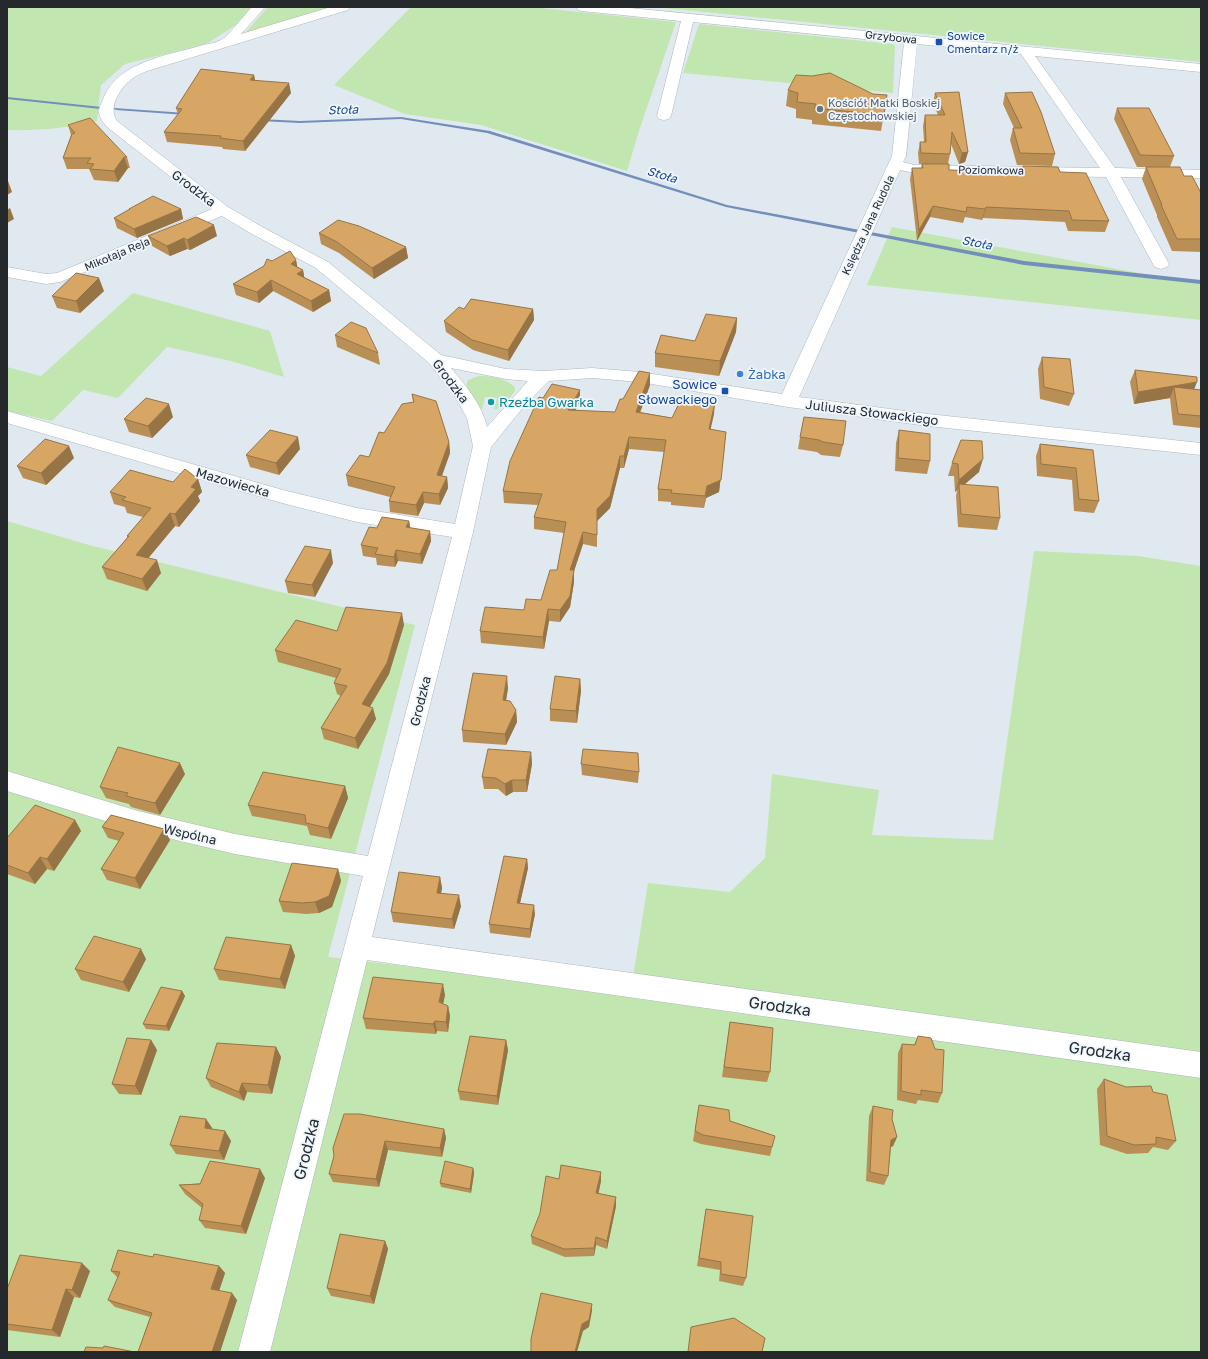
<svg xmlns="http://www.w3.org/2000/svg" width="1208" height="1359" viewBox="0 0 1208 1359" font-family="'Golos Text',sans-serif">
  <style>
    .green { fill: #c1e6b0 }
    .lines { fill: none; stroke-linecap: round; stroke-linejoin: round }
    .stream { fill: #748ebc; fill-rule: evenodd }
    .minor-casing { stroke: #aeb6bd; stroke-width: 1 }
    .minor { fill: #fff; fill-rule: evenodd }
    .wall { fill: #b98f56 }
    .shaded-wall { fill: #967446 }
    .building { fill: #d7a664; stroke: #967446 }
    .transit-dot { fill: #1a4fb4; stroke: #eef6fe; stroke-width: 1.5 }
    .worship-dot { fill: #6b7280; stroke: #eef6fe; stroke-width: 1.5 }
    .shop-dot { fill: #3f7fe0; stroke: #eef6fe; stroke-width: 1.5 }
    .culture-dot { fill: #0f9aa8; stroke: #eef6fe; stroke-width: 1.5 }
    .labels { text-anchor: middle; stroke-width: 3.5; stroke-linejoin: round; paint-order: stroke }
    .far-transit-label { font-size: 11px; fill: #164399; stroke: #eef6fe; text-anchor: start }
    .far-street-label { font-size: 11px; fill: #26292c; stroke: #eef6fe }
    .far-worship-label { font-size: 11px; fill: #5b616d; stroke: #eef6fe; text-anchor: start }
    .far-water-label { font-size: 12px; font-style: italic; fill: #204893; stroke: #eef6fe }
    .street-label { font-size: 13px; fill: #26292c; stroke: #eef6fe }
    .shop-label { font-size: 13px; fill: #366cbe; stroke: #eef6fe; text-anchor: start }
    .transit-label { font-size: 13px; fill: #164399; stroke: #eef6fe; text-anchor: end }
    .culture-label { font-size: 13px; fill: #0d838f; stroke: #eef6fe; text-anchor: start }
    .near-street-label { font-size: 16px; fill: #26292c; stroke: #eef6fe }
  </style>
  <rect width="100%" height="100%" fill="#e1e9f0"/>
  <g class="green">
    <path d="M7 7H252L236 25 206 44 125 64 101 85 97 121C67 128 38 131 7 130Z"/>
    <path d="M268 7H332L244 34Z"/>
    <path d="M411 7H531L676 22 639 131 627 171 481 125 405 114 334 85Z"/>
    <path d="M654 7H1201V62Z"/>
    <path d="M699 24 892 44 895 46 893 93 683 73Z"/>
    <path d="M892 227 1144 274 1201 281V320L867 285Z"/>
    <path d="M133 293 270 331 284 377 231 361 167 347 118 398 83 390 52 421 7 411V367L41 376Z"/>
    <path d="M479 376C490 376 508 378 515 388V391L502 407 494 410 497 398 485 397 482 409 478 406 466 385 468 380Z"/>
    <path d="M7 521 89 545 415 625 328 957 626 992 633 977 648 883 730 892 765 858 772 774 879 790 872 835 993 840 1034 551 1138 556 1201 566V1352H7Z"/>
  </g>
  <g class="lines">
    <g class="stream">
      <path d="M7 97 101 107 103 108 101 109 7 99Z"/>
      <path d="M114 108 186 113 188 114 186 115 116 110 114 109Z"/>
      <path d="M401 117 490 131 727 205 1024 261 1201 280V284L1024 265 726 207 487 133 401 119 300 123 260 121 258 120 260 119 300 121Z"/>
    </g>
    <g class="minor-casing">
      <path id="minor" d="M252 7H265L241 34 331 7H350L348 10 147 71C142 73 137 75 133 78 121 86 107 108 117 121L228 207 264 228 328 262 441 355 506 369 544 371 592 368 640 372 782 394 892 156 904 43 693 22 671 116 669 119 664 120 659 119 657 116 681 21 582 11 578 10 576 7H620L1201 64V72L1035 56 1115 168 1201 170V178L1121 177 1169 264 1167 267 1161 269 1155 267 1153 264 1106 177 914 173 900 170 799 397 928 414 1201 443V455L928 426 788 407 640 382 592 378 549 381 525 405 491 447 473 532 372 937 1201 1052V1078L367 960 270 1352H238L363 876 235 854 138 831 7 791V771L138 811 235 834 368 856 452 537 357 522 282 503 7 423V411L283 490 357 508 455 524 473 446 467 418 454 395 429 363 316 268 252 234 222 216 60 282 46 284 7 277V267L46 274 57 273 212 209 107 127C97 114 97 112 104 97 119 61 170 55 203 45 209 44 215 43 221 40 228 37 245 14 252 7ZM917 44 1021 54 1100 168 914 165 903 162 906 156ZM451 368 506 379 528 381 487 427C482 404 465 385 451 368Z"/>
    </g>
    <use href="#minor" class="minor"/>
  </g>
  <g class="wall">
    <path d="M254 75 255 80 291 93 245 151 223 149 222 147 167 142 164 132 178 115 176 108Z"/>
    <path d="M788 90 887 95 881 131 812 124V120L796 118V109L786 106Z"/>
    <path d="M935 93 968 152 965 162 959 164 951 144 950 154 948 164H919L918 153 920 142H924L923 126 925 115H938L933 103Z"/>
    <path d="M1005 93 1055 154 1052 166 1017 165 1010 140 1013 128H1014L1003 104Z"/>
    <path d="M1117 108 1174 156 1170 167 1184 176 1201 193V252L1172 251 1157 217V215L1142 179 1146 167H1137L1114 119Z"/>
    <path d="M68 125 127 157 130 168H128L118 182 94 180 89 169H67L63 158 71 135Z"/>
    <path d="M922 164 949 170 1021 172 1023 166 1060 172 1109 221 1105 232 1068 231 1065 222 983 218 982 220 965 217 963 223 930 217 917 241 910 179 912 168H921Z"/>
    <path d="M129 209H181L183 219 137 238 117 228 114 218 129 210Z"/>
    <path d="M319 233 406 247 408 258 374 279 339 253 321 244Z"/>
    <path d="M148 236H217L190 250 187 249 170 256 152 246Z"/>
    <path d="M296 260 297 267 303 270 304 277 329 290 331 301 313 312 273 291 259 303 236 295 233 284 272 261Z"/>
    <path d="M104 291 80 313 57 308 52 296Z"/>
    <path d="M464 309H533L534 320 509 361 473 350 446 332 444 321Z"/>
    <path d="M737 318 736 332 719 376 655 367V353L695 341Z"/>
    <path d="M335 335 378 353 380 365 337 347Z"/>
    <path d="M1042 357 1074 394 1069 406 1040 399 1038 369Z"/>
    <path d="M1135 370 1194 389 1201 390V428L1173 425 1170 398 1134 404 1130 382Z"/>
    <path d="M650 385 640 412 672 418 714 414 710 429 725 444 719 492 706 498 704 508 671 505V502L658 501V489L664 452 629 449 624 468H620L610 508 597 521V547L583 544 574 571V582L570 607 560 622 549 621 544 649 481 643 480 631 524 610 541 600 557 570 564 533 534 529V517L538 505 504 503 503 491 580 402 575 411 615 412 623 399Z"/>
    <path d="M412 394 449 442 450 453 442 476 447 477 448 488 440 505 424 503 418 516 390 512 389 501 390 497 348 486 346 475 369 457 384 433 413 402Z"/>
    <path d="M173 417 152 438 129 432 124 419Z"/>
    <path d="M804 417 843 445 840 457 821 455 817 452 798 449 800 437Z"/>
    <path d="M899 430 930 461 927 474 895 471 896 443Z"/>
    <path d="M961 440 979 472 965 484 1000 518 997 530 958 527 956 496 957 490 955 492 954 476H948L952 463Z"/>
    <path d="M1040 444 1093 450 1099 501 1094 513 1074 511 1072 480 1037 476 1036 456Z"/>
    <path d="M300 449 279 475 250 467 246 455Z"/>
    <path d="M74 458 46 485 23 478 17 466Z"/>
    <path d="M198 479 202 492 198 496 200 501 179 527 175 526 148 558 161 573 147 591 107 579 102 567 127 538V536L143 517 127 513 125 507 114 504 110 492Z"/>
    <path d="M409 521 410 528 430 531 431 541 422 564 398 561 395 567 377 565 376 558 363 556 361 545 377 528Z"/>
    <path d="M333 563 315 597 288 593 285 581Z"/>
    <path d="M404 625 389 674 370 707 376 719 358 749 324 739 321 728 341 696 337 694 334 683 336 678 278 662 275 650 337 631Z"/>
    <path d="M580 679 581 691 577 723 550 721V709Z"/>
    <path d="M508 688 506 701 516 710 517 722 506 745 463 742 462 730Z"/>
    <path d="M531 752 532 764 527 792H513L506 796 498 789H484L482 777Z"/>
    <path d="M581 764 639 772 638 783 582 775Z"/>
    <path d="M185 774 160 815 131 807 129 804 106 798 100 787Z"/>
    <path d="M345 786 348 798 331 839 310 835 307 826 252 816 248 805Z"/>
    <path d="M75 820 81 831 54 871 47 869 35 884 7 874V838Z"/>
    <path d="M102 827 164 829 170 840 140 889 107 880 101 869 119 841 108 838Z"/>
    <path d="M527 859 528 868 520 903 535 914 530 938 490 933 489 924Z"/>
    <path d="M338 869 341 881 332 907 319 913 306 914 283 912 279 901Z"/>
    <path d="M440 877 442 888 441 894 461 906 454 929 393 922 391 912Z"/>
    <path d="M291 945 295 956 285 989 219 980 214 969Z"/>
    <path d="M146 959 129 992 81 980 75 969Z"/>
    <path d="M182 991 185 996 169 1031 146 1029 143 1024Z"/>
    <path d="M445 995 443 1004 448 1006 450 1016 448 1032 437 1031 436 1034 366 1029 363 1018Z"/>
    <path d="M730 1022 770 1072 767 1082 722 1077Z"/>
    <path d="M918 1036 942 1093 938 1103 918 1100 916 1104 897 1100 898 1053 902 1044 914 1045Z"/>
    <path d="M151 1040 157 1050 141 1095 119 1094 112 1084Z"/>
    <path d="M506 1040 508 1050 498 1105 460 1100 458 1091Z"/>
    <path d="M276 1047 281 1057 272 1094 247 1092 244 1101 211 1087 206 1078Z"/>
    <path d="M1104 1079 1126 1087 1153 1092 1176 1141 1168 1150 1153 1147 1148 1153 1127 1154 1100 1145 1097 1089Z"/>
    <path d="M699 1105 730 1121 775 1136 770 1156 701 1144 693 1141Z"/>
    <path d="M873 1106 892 1119 897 1137 893 1146 891 1147 888 1176 884 1185 866 1181 869 1116Z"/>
    <path d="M206 1119 212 1128V1129L225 1131 231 1141 224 1160 176 1154 170 1145Z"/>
    <path d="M444 1129 446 1138 442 1157 388 1150 379 1187 333 1182 329 1174 334 1156 333 1148Z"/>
    <path d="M473 1168 474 1173 471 1193 441 1187 440 1183Z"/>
    <path d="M601 1172V1181L598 1193 616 1197V1206L607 1249 596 1245 594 1256 565 1257 532 1244 531 1236 559 1179Z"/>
    <path d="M265 1178 246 1234 205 1228 199 1220 202 1208 185 1194 179 1185Z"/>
    <path d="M706 1209 746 1278 743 1286 719 1281 720 1270 697 1266Z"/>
    <path d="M385 1241 388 1249 374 1304 331 1296 327 1288Z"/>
    <path d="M153 1257 219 1266 225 1273 219 1291 237 1300 220 1352H138L150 1317 115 1307 108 1300 118 1278 111 1271Z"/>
    <path d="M90 1271 80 1298 74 1297 60 1337 7 1330V1289Z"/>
  </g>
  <g class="shaded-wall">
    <path d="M254 75 256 86 250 80Z"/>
    <path d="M289 83 291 93 245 151 243 141Z"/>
    <path d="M968 152 965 162 959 164 962 153Z"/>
    <path d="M124 157 128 168 118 182 114 171Z"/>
    <path d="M8 181 12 192 7 195V182Z"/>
    <path d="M933 206 930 217 917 241 919 230Z"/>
    <path d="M986 207 983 218 982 220 985 209Z"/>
    <path d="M10 208 14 219 7 223V210Z"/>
    <path d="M181 209 183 219 137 238 134 229Z"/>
    <path d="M214 225 217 236 190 250 187 240Z"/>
    <path d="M184 238 187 249 170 256 167 246Z"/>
    <path d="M406 247 408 258 374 279 372 268Z"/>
    <path d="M296 260 298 270 291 264Z"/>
    <path d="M303 270 305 281 297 274Z"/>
    <path d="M99 278 104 291 80 313 76 301Z"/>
    <path d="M271 280 273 291 259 303 257 292Z"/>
    <path d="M329 290 331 301 313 312 311 301Z"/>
    <path d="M533 309 534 320 509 361 508 350Z"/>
    <path d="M737 318 736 332 719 376 720 361Z"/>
    <path d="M650 373V385L636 424V412Z"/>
    <path d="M1197 382 1192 395 1174 387 1170 398 1134 404 1138 392Z"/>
    <path d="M580 390V402L569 422 568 410Z"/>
    <path d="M715 402 714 414 708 441 709 429Z"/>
    <path d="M169 404 173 417 152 438 148 426Z"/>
    <path d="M726 432 719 492 706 498 704 508 707 486Z"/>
    <path d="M298 437 300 449 279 475 276 463Z"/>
    <path d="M629 437V449L624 468V456Z"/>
    <path d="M449 442 450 453 438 486 437 475Z"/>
    <path d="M69 446 74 458 46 485 41 473Z"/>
    <path d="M620 456V468L610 508 597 521V547V509Z"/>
    <path d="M983 459 979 472 959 489V484L957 490 955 492 959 480Z"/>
    <path d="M447 477 448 488 440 505 439 494Z"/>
    <path d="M198 479 202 492 198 496 200 501 179 527 175 514 191 487Z"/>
    <path d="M423 492 424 503 418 516 416 505Z"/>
    <path d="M170 513 175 526 141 567 136 555Z"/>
    <path d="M409 521 411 532 406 527Z"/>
    <path d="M430 531 431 541 422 564 420 554Z"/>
    <path d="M583 532V544L574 571V582L570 607 560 622V610L570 570Z"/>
    <path d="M331 550 333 563 315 597 312 585Z"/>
    <path d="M396 550 398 561 395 567 394 557Z"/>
    <path d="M157 560 161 573 147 591 142 579Z"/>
    <path d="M548 609 549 621 544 649 543 637Z"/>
    <path d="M402 613 404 625 389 674 364 716 362 704Z"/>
    <path d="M507 676 508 688 504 712 503 700Z"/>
    <path d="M580 679 581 691 577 723 576 711Z"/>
    <path d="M373 708 376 719 358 749 355 738Z"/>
    <path d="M516 710 517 722 506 745 505 734Z"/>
    <path d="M531 752 532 764 527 792 526 780Z"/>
    <path d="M180 763 185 774 160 815 155 803Z"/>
    <path d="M512 780 513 792 506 796 505 784Z"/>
    <path d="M345 786 348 798 331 839 328 828Z"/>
    <path d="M75 820 81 831 54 871 47 859Z"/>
    <path d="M164 829 170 840 140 889 135 878Z"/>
    <path d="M40 857 47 869 35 884 28 873Z"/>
    <path d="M527 859 528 868 518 912 517 903Z"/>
    <path d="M338 869 341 881 332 907 319 913 315 902Z"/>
    <path d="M440 877 442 888 439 904 437 893Z"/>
    <path d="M459 895 461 906 454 929 452 919Z"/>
    <path d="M534 905 535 914 530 938V929Z"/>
    <path d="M291 945 295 956 285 989 280 979Z"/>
    <path d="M141 949 146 959 129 992 123 982Z"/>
    <path d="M443 984 445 995 441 1013 439 1002Z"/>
    <path d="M182 991 185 996 169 1031 166 1026Z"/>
    <path d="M448 1006 450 1016 448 1032 446 1022Z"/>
    <path d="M435 1021 437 1031 436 1034 433 1024Z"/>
    <path d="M151 1040 157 1050 141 1095 135 1086Z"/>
    <path d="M506 1040 508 1050 498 1105 497 1096Z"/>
    <path d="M276 1047 281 1057 272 1094 268 1085Z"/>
    <path d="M242 1083 247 1092 244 1101 239 1092Z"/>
    <path d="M206 1119 212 1128 211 1137 205 1128Z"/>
    <path d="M444 1129 446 1138 442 1157 440 1148Z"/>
    <path d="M225 1131 231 1141 224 1160 219 1151Z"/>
    <path d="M897 1137 893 1146 887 1149 891 1140Z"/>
    <path d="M385 1141 388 1150 379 1187 376 1179Z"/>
    <path d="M473 1168 474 1173 471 1193 470 1189Z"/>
    <path d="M260 1169 265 1178 246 1234 241 1226Z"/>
    <path d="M601 1172V1181L597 1201 596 1193Z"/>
    <path d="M616 1197V1206L607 1249V1241Z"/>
    <path d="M596 1237V1245L594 1256V1248Z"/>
    <path d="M385 1241 388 1249 374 1304 370 1296Z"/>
    <path d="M82 1263 90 1271 80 1298 72 1290Z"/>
    <path d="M219 1266 225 1273 217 1297 211 1289Z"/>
    <path d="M66 1289 74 1297 60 1337 52 1330Z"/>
    <path d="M232 1293 237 1300 220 1352H212Z"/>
    <path d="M592 1304V1311L589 1327 583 1331 577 1352H575L582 1324Z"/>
  </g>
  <g class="building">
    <path d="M201 69 254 75 250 80 289 83 243 141 220 138 221 136 164 132 182 109 176 108Z"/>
    <path d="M830 73 873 94 887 95 884 115 814 108 816 104 797 102 798 93 788 90 796 75 812 76Z"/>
    <path d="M959 92 968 152 962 153 952 132 950 154 921 153 920 142H926L925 115H945L935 93Z"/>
    <path d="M1032 92 1041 112 1055 154 1020 153 1013 128H1022L1005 93Z"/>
    <path d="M1117 108H1149L1174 156 1140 155Z"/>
    <path d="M90 118 127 157H124L114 171 90 169 94 164 87 163 91 158H63L72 134 75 133 68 125Z"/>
    <path d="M922 164H949V170L1024 172 1023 166 1058 167 1060 172 1086 173 1109 221 1072 220 1069 211 986 207 985 209 967 207 966 212 933 206 919 230 912 168H923Z"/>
    <path d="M1146 167H1180L1184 176H1192L1201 193V239H1177L1161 205H1162Z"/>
    <path d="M153 196 181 209 134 229 114 218 130 209H129Z"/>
    <path d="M196 217 214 225 187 240 184 238 167 246 148 236Z"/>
    <path d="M338 220 359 226 406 247 372 268 337 242 319 233Z"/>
    <path d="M290 251 296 260 291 264 303 270 297 274 329 290 311 301 271 280 257 292 233 284 264 266 267 259 272 261Z"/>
    <path d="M76 273 99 278 76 301 52 296Z"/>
    <path d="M471 299 533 309 508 350 472 340 444 321 459 307 464 309Z"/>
    <path d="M706 314 737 318 720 361 655 353 661 335 695 341Z"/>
    <path d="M351 322 366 328 378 353 335 335Z"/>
    <path d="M1042 357 1070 359 1074 394 1044 387Z"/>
    <path d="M1135 370 1197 377V382L1138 392Z"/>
    <path d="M639 371 650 373 636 412 672 418 682 397 715 402 709 429 726 432 721 480 707 486 705 496 671 493 672 490 658 489 666 440 629 437 624 456H620L610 496 597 509V535L583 532 570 570H574L570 596 560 610 548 609 543 637 480 631 485 607 524 610 526 599 541 600 550 570H557L566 522 534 517 542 494 503 491 510 461 539 397 543 398 552 384 580 390 568 410 615 412 620 399H623Z"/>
    <path d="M1174 387 1201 390V416L1178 414Z"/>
    <path d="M412 394 436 401 449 442 437 475 447 477 439 494 423 492 416 505 389 501 395 487 346 475 360 455 369 457 379 432 384 433 402 404 414 402Z"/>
    <path d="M146 398 169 404 148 426 124 419Z"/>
    <path d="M804 417 846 421 843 445 823 442 819 440 800 437Z"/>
    <path d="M270 430 298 437 276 463 246 455Z"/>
    <path d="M899 430 930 434V461L898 458Z"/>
    <path d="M45 439 69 446 41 473 17 466Z"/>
    <path d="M961 440 982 441 983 459 959 480 958 464 952 463Z"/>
    <path d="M1040 444 1093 450 1099 501 1079 499 1076 468 1041 464Z"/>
    <path d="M185 469 198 479 191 487 196 489 175 514 170 513 136 555 157 560 142 579 102 567 129 536H127L151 508 122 500 126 497 110 492 130 470 173 482Z"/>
    <path d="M959 484 998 487 1000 518 961 514Z"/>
    <path d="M382 517 409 521 406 527 430 531 420 554 396 550 394 557 375 554 378 548 361 545 369 527 377 528Z"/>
    <path d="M305 546 331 550 312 585 285 581Z"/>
    <path d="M346 607 402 613 387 663 362 704 373 708 355 738 321 728 347 686 334 683 341 669 275 650 296 620 337 631Z"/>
    <path d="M473 673 507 676 503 700 510 701 516 710 505 734 462 730Z"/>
    <path d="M555 676 580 679 576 711 550 709Z"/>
    <path d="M118 747 180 763 155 803 126 796 128 793 100 787Z"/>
    <path d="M488 749 531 752 526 780H512L505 784 496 778 482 777Z"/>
    <path d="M583 749 638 753 639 772 581 764Z"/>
    <path d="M263 772 345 786 328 828 306 823 305 815 248 805Z"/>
    <path d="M35 805 75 820 47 859 40 857 28 873 7 865V838Z"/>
    <path d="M111 815 164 829 135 878 101 869 124 833 102 827Z"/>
    <path d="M504 856 527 859 517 903 534 905 530 929 489 924Z"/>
    <path d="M292 863 338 869 329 896 315 902 302 903 279 901Z"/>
    <path d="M399 872 440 877 437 893 459 895 452 919 391 912Z"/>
    <path d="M94 936 141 949 123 982 75 969Z"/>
    <path d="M226 937 291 945 280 979 214 969Z"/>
    <path d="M373 977 443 984 439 1002 448 1006 446 1022 435 1021 433 1024 363 1018Z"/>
    <path d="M161 987 182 991 166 1026 143 1024Z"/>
    <path d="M730 1022 773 1028 770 1072 724 1067Z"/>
    <path d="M470 1036 506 1040 497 1096 458 1091Z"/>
    <path d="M918 1036 931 1038 935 1049 944 1050 942 1093 921 1090V1095L901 1091 902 1044 915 1045Z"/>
    <path d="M127 1038 151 1040 135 1086 112 1084Z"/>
    <path d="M217 1043 276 1047 268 1085 242 1083 239 1092 206 1078Z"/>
    <path d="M1104 1079 1126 1087 1151 1086 1153 1092 1167 1095 1176 1141 1156 1137V1144L1134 1145 1107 1136Z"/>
    <path d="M699 1105 729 1110 730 1121 775 1136 772 1147 703 1135 695 1131Z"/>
    <path d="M873 1106 893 1110 892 1119 897 1137 891 1140 888 1176 870 1172Z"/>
    <path d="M344 1114H360L444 1129 440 1148 385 1141 376 1179 329 1174 334 1156 333 1148Z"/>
    <path d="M180 1116 206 1119 205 1128 225 1131 219 1151 170 1145Z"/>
    <path d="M210 1161 260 1169 241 1226 199 1220 203 1204 179 1185 200 1184Z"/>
    <path d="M445 1161 473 1168 470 1189 440 1183Z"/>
    <path d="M561 1165 601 1172 596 1193 616 1197 607 1241 596 1237 594 1248 564 1249 531 1236 540 1213 546 1176 559 1179Z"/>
    <path d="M706 1209 753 1216 746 1278 721 1274V1262L699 1258Z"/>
    <path d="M340 1234 385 1241 370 1296 327 1288Z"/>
    <path d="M118 1250 153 1257 154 1254 219 1266 211 1289 232 1293 212 1352H138L152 1313 108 1300 120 1272 111 1271Z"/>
    <path d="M20 1255 82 1263 72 1290 66 1289 52 1330 7 1324V1289Z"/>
    <path d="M541 1293 592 1304 589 1320 582 1324 575 1352H531V1339Z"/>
    <path d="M734 1318 765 1338 762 1352H688L691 1327Z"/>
    <path d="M104 1346 135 1352H84L86 1347 103 1348Z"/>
  </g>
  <g class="transit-dot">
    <rect x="935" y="38" width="8" height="8" rx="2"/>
    <rect x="721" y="387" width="8" height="8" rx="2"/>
  </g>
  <circle class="worship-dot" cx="820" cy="109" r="4"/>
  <circle class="shop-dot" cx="740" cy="374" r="4"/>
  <circle class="culture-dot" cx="491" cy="402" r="4"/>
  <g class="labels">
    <g class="far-transit-label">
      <text x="947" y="40">Sowice<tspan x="947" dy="13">Cmentarz n/ż</tspan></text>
    </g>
    <g class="far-street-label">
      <text transform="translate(891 37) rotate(6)" y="4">Grzybowa</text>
      <text transform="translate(991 170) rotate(1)" y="4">Poziomkowa</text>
      <text transform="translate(868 225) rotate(-65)" y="4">Księdza Jana Rudola</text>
      <text transform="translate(117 254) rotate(-23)" y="4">Mikołaja Reja</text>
    </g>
    <g class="far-worship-label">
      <text x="828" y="107">Kościół Matki Boskiej<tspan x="828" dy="13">Częstochowskiej</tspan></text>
    </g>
    <g class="far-water-label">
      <text transform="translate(343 110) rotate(-2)" y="4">Stoła</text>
      <text transform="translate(662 175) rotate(17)" y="4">Stoła</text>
      <text transform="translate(977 243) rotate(11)" y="4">Stoła</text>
    </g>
    <g class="street-label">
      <text transform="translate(194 188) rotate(37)" y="5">Grodzka</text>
      <text transform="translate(451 381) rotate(53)" y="5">Grodzka</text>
      <text transform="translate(872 412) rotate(7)" y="5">Juliusza Słowackiego</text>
      <text transform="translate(233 482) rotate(16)" y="5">Mazowiecka</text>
      <text transform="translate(420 701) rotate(-76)" y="5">Grodzka</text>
      <text transform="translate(190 834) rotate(13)" y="5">Wspólna</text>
    </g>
    <g class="shop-label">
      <text x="748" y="379">Żabka</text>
    </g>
    <g class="transit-label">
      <text x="717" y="389">Sowice<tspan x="717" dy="15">Słowackiego</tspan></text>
    </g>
    <g class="culture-label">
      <text x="499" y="407">Rzeźba Gwarka</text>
    </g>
    <g class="near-street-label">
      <text transform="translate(780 1006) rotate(8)" y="6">Grodzka</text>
      <text transform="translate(1100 1051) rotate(8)" y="6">Grodzka</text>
      <text transform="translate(306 1149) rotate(-76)" y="6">Grodzka</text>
    </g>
  </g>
  <rect width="1208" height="1359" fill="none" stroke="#26292c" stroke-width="16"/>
</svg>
